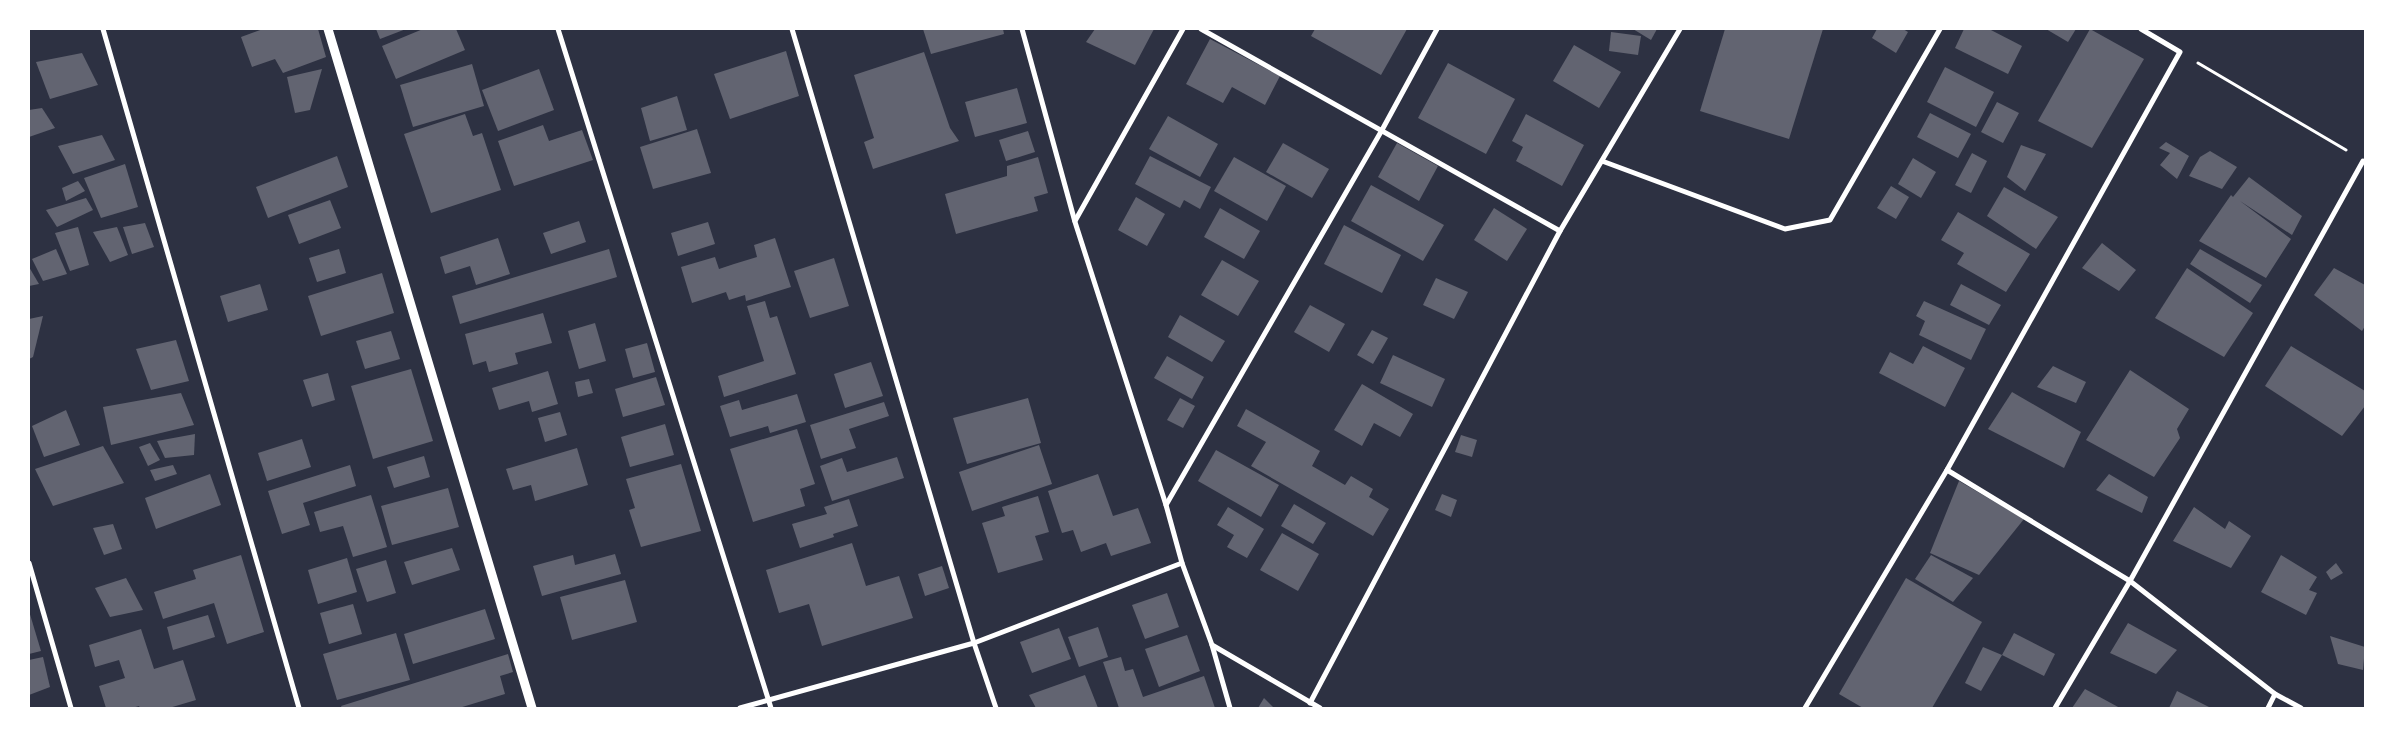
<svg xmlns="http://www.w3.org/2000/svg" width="2394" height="737" viewBox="0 0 2394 737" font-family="Lato,sans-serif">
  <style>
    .building { fill: #626471 }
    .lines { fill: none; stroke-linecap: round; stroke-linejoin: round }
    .path { stroke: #fff; stroke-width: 3 }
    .minor { stroke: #fff; stroke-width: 5 }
    .tertiary { stroke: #fff; stroke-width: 9 }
  </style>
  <rect width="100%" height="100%" fill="#2d3142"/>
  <g class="building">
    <path d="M263 29H318L326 57 283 73 275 59 252 67 241 37Z"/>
    <path d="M376 29H406L380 39Z"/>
    <path d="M423 29H456L465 50 396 79 382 46Z"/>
    <path d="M923 29H1003L1004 34 931 54Z"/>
    <path d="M1095 29H1154L1135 65 1086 42Z"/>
    <path d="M1315 29H1407L1381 75 1311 36Z"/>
    <path d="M1633 29H1657L1651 40Z"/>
    <path d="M1725 29H1823L1789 139 1700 111Z"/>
    <path d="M1877 29H1903L1908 32 1896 53 1872 38Z"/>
    <path d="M1964 29H1989L2022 46 2008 74 1955 48Z"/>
    <path d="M2046 29H2076L2068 42Z"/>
    <path d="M2090 29 2144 59 2092 148 2038 121Z"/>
    <path d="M1611 32 1641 36 1638 55 1609 51Z"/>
    <path d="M1210 39 1280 76 1265 105 1232 87 1223 103 1186 84Z"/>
    <path d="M1574 45 1621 72 1599 108 1553 81Z"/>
    <path d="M786 51 799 96 730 119 714 74Z"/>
    <path d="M924 52 950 128 959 141 873 169 864 142 874 138 854 75Z"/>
    <path d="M82 53 98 85 50 99 36 62Z"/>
    <path d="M1448 63 1515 99 1486 154 1418 118Z"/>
    <path d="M472 64 484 106 413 127 400 85Z"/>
    <path d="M1945 67 1994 92 1976 127 1927 102Z"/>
    <path d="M322 69 310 110 295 113 287 77Z"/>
    <path d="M539 69 554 110 498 131 482 90Z"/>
    <path d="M1017 88 1027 123 975 137 965 102Z"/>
    <path d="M677 96 687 130 650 141 641 108Z"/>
    <path d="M1997 102 2019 113 2003 143 1981 132Z"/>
    <path d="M42 108 55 128 29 137V110Z"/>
    <path d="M1930 113 1971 134 1958 158 1917 137Z"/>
    <path d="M465 114 473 136 482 133 501 190 431 213 404 134Z"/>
    <path d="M1526 114 1584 145 1562 186 1516 161 1523 147 1512 141Z"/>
    <path d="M1168 116 1218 144 1200 177 1149 149Z"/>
    <path d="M543 125 549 141 582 130 593 160 514 186 498 141Z"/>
    <path d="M697 129 711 173 653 189 640 147Z"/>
    <path d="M1028 131 1035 152 1006 161 999 140Z"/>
    <path d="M102 135 115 160 73 174 58 146Z"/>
    <path d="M2166 142 2189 156 2177 179 2160 165 2170 153 2159 148Z"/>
    <path d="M1283 143 1329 169 1312 198 1266 172Z"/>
    <path d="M1397 143 1438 166 1419 201 1378 177Z"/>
    <path d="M2021 145 2046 154 2025 191 2007 177Z"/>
    <path d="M2210 151 2237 167 2222 189 2189 176 2200 157Z"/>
    <path d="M1972 153 1987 161 1971 193 1955 185Z"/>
    <path d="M337 156 348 187 268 218 256 187Z"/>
    <path d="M1150 156 1211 187 1200 209 1184 200 1180 208 1135 184Z"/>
    <path d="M1038 157 1048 193 1034 197 1038 211 956 234 945 194 1007 176V166Z"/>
    <path d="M1234 157 1286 186 1267 221 1214 191Z"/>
    <path d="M1913 158 1936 172 1921 198 1898 184Z"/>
    <path d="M125 164 138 207 101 218 84 178Z"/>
    <path d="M2249 177 2302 216 2292 235 2240 201 2291 239 2266 278 2199 241 2231 195 2233 197Z"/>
    <path d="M78 181 85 191 66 201 62 188Z"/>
    <path d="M1371 185 1444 225 1423 261 1351 221Z"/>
    <path d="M1891 186 1909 197 1896 219 1877 208Z"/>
    <path d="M2004 187 2058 217 2036 249 1987 216Z"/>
    <path d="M1136 197 1165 214 1147 246 1118 230Z"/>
    <path d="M86 198 93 210 57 227 46 210Z"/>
    <path d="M330 200 341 228 299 244 288 215Z"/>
    <path d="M1220 208 1260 231 1244 259 1204 237Z"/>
    <path d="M1494 208 1527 229 1507 261 1474 240Z"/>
    <path d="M1958 212 2030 254 2006 292 1957 264 1964 253 1941 240Z"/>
    <path d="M579 221 586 242 551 254 543 233Z"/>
    <path d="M708 222 715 244 678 256 671 233Z"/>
    <path d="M145 223 154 247 132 254 123 227Z"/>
    <path d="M1344 225 1401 255 1382 293 1324 264Z"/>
    <path d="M78 227 89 265 70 271 55 233Z"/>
    <path d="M117 227 128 255 110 262 93 232Z"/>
    <path d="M498 238 510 274 476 285 470 266 445 274 440 257Z"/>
    <path d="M775 238 791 287 746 301 745 295 729 300 726 292 692 303 681 267 715 257 719 269 734 264 757 257 754 245Z"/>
    <path d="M2102 243 2136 270 2119 291 2082 268Z"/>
    <path d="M56 249 67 274 43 281 32 259Z"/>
    <path d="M339 249 346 273 317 282 309 258Z"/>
    <path d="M609 249 617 277 460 324 452 296Z"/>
    <path d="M2200 249 2262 285 2250 303 2190 264Z"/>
    <path d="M834 258 849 306 810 318 794 271Z"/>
    <path d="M1222 260 1259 281 1238 316 1201 295Z"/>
    <path d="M29 267 39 284 29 286Z"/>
    <path d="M2187 268 2253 313 2224 357 2155 318Z"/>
    <path d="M2334 268 2365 285V326L2362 331 2314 295Z"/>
    <path d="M382 273 394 313 321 336 308 296Z"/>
    <path d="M1436 278 1468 292 1454 319 1423 305Z"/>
    <path d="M260 284 268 310 228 322 220 296Z"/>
    <path d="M1961 284 2001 305 1989 325 1950 305Z"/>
    <path d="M765 301 770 318 777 316 796 374 724 397 718 376 764 361 747 306Z"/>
    <path d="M1924 301 1986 329 1971 360 1919 335 1925 321 1916 316Z"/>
    <path d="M1310 305 1345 324 1329 352 1294 332Z"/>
    <path d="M543 313 552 343 515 353 518 364 489 372 486 361 473 365 465 334Z"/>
    <path d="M1180 315 1225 341 1212 362 1168 337Z"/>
    <path d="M43 316 33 357 29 359V319Z"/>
    <path d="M595 323 606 361 579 369 568 331Z"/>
    <path d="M1372 330 1388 338 1373 364 1357 355Z"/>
    <path d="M391 331 400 359 365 369 356 341Z"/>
    <path d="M176 340 189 381 151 390 136 349Z"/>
    <path d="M647 343 655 372 633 378 625 349Z"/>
    <path d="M1923 346 1965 368 1945 407 1879 373 1890 352 1913 364Z"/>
    <path d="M2291 346 2365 391V406L2342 436 2265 386Z"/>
    <path d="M1393 355 1445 379 1432 407 1380 383Z"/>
    <path d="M1167 356 1204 377 1192 399 1154 378Z"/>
    <path d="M871 362 883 396 845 408 834 374Z"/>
    <path d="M2053 366 2086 382 2076 403 2037 387Z"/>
    <path d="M411 369 433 441 373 459 351 386Z"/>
    <path d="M2130 370 2189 409 2177 429 2180 438 2154 477 2086 440Z"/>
    <path d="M548 371 558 404 532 412 529 401 499 410 492 388Z"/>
    <path d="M328 373 335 400 312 407 303 380Z"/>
    <path d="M656 377 665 405 623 417 615 389Z"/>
    <path d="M589 379 593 393 578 397 575 382Z"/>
    <path d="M1362 384 1413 414 1400 437 1374 423 1362 446 1334 430Z"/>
    <path d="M2012 392 2081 432 2064 468 1988 429Z"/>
    <path d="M181 393 194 425 111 445 103 407Z"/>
    <path d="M797 394 806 422 770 433 768 426 730 437 720 406 739 400 742 410Z"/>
    <path d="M1028 398 1041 443 967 464 953 418Z"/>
    <path d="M1180 398 1195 406 1183 428 1167 420Z"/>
    <path d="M884 402 889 416 849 429 856 448 821 459 810 425Z"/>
    <path d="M1246 409 1320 451 1312 466 1345 485 1351 476 1373 489 1369 497 1389 509 1373 536 1251 466 1266 442 1237 426Z"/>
    <path d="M66 410 80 445 44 457 32 426Z"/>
    <path d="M560 412 567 435 545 442 538 418Z"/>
    <path d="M665 424 674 455 630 467 621 437Z"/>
    <path d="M797 429 815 484 800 489 805 506 753 522 730 449Z"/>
    <path d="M195 434 194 455 165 458 157 441Z"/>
    <path d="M1461 435 1477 440 1472 457 1455 452Z"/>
    <path d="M302 439 311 467 267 481 258 453Z"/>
    <path d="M150 443 160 460 148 466 139 447Z"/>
    <path d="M1039 445 1052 484 972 511 959 472Z"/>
    <path d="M103 446 124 483 53 506 35 469Z"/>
    <path d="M577 448 588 485 535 501 531 485 513 490 506 469Z"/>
    <path d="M1216 450 1279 485 1261 517 1198 481Z"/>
    <path d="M424 456 430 477 394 488 387 467Z"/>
    <path d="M897 457 904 478 832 501 820 466 842 458 847 472Z"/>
    <path d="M681 464 701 531 641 547 629 510 635 508 626 479Z"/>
    <path d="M173 465 177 474 155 481 150 470Z"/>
    <path d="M350 465 356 486 303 503 310 525 282 534 268 491Z"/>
    <path d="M210 474 221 505 156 529 145 498Z"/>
    <path d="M1098 474 1113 516 1138 508 1151 543 1111 556 1106 543 1081 552 1073 530 1062 533 1048 491Z"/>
    <path d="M2109 474 2148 497 2142 513 2096 490Z"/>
    <path d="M1959 481 2024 519 1979 575 1930 553Z"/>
    <path d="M448 488 459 527 392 545 381 506Z"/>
    <path d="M1442 494 1457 500 1451 517 1435 510Z"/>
    <path d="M371 495 387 547 353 557 343 526 320 532 314 512Z"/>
    <path d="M1038 496 1049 532 1035 536 1043 560 998 573 982 523 1005 516 1002 507Z"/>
    <path d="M849 499 858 526 833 534 834 537 800 548 792 524 827 514 824 507Z"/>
    <path d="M1294 504 1326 523 1313 544 1281 526Z"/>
    <path d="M1228 507 1264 529 1247 558 1227 547 1234 535 1217 525Z"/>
    <path d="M2194 507 2225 529 2229 521 2251 536 2231 568 2173 541Z"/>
    <path d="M113 524 122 549 104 555 93 528Z"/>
    <path d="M1282 533 1319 554 1298 591 1260 570Z"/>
    <path d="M852 543 866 586 899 576 913 618 822 646 809 604 779 613 766 570Z"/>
    <path d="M452 548 460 570 412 585 404 562Z"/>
    <path d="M615 554 621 574 542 596 533 566 573 555 575 565Z"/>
    <path d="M241 555 264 632 227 644 214 603 163 619 154 592 196 579 193 570Z"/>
    <path d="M1931 555 1973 578 1953 602 1915 579Z"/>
    <path d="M2281 555 2317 577 2309 590 2317 593 2306 615 2261 592Z"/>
    <path d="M347 558 357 592 318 604 308 570Z"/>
    <path d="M386 560 396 593 367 602 356 569Z"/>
    <path d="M2336 563 2343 573 2331 580 2326 572Z"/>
    <path d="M942 566 949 588 925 596 918 574Z"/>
    <path d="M126 578 143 610 110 617 95 588Z"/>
    <path d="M1906 578 1982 622 1932 708H1863L1839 694Z"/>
    <path d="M625 580 637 622 572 640 560 597Z"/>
    <path d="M1167 593 1179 627 1145 639 1132 605Z"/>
    <path d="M353 604 362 634 329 644 320 613Z"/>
    <path d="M485 609 495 639 413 664 404 634Z"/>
    <path d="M29 611 41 651 29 654Z"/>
    <path d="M208 615 215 637 173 650 167 627Z"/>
    <path d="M2128 623 2177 650 2156 674 2110 653Z"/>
    <path d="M1098 627 1108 657 1079 667 1068 637Z"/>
    <path d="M1059 628 1071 659 1032 673 1020 642Z"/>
    <path d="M141 629 154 669 183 660 196 700 169 708H140L139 706 132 708H106L99 686 125 678 119 660 95 667 89 645Z"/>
    <path d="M396 633 410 680 337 700 323 654Z"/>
    <path d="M2014 633 2055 654 2044 676 2002 655Z"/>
    <path d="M1187 635 1200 671 1159 687 1145 649Z"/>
    <path d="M2330 636 2365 647 2363 670 2338 664Z"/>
    <path d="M1983 647 2002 655 1981 691 1965 683Z"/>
    <path d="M508 654 513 672 500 676 505 694 459 708H342L341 706Z"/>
    <path d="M43 657 50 687 29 695V660Z"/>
    <path d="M1121 657 1125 671 1133 669 1143 697 1204 676 1215 708H1119L1103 662Z"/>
    <path d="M1085 675 1098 708H1036L1029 695Z"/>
    <path d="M2085 689 2120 708H2072Z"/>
    <path d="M2177 691 2211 708H2169Z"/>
    <path d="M1264 698 1274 708H1258Z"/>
  </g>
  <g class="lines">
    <path class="path" d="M2198 63 2346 150"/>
    <g class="minor">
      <path d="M103 29 299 708"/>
      <path d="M558 29 771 708"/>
      <path d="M792 29 974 643 996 708"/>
      <path d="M1022 29 1075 222 1166 505"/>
      <path d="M1201 29 1560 231"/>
      <path d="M1602 161 1785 229 1830 220 1940 29"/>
      <path d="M1075 221 1183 29"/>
      <path d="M1947 470 2130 581 2275 694 2301 708"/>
      <path d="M29 563 71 708"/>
      <path d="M1212 645 1230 708"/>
      <path d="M1310 703 1560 231 1680 29"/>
      <path d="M740 708 974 643 1182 563"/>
      <path d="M1320 708 1212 645 1182 563 1166 505 1382 130 1437 29"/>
      <path d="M1805 708 1947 470 2180 52 2141 29"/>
      <path d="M2055 708 2130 581 2363 161"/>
      <path d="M2268 708 2275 694"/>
    </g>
    <path class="tertiary" d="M328 29 532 708"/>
  </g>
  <rect width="2394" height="737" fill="none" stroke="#ffffff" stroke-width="60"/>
</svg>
